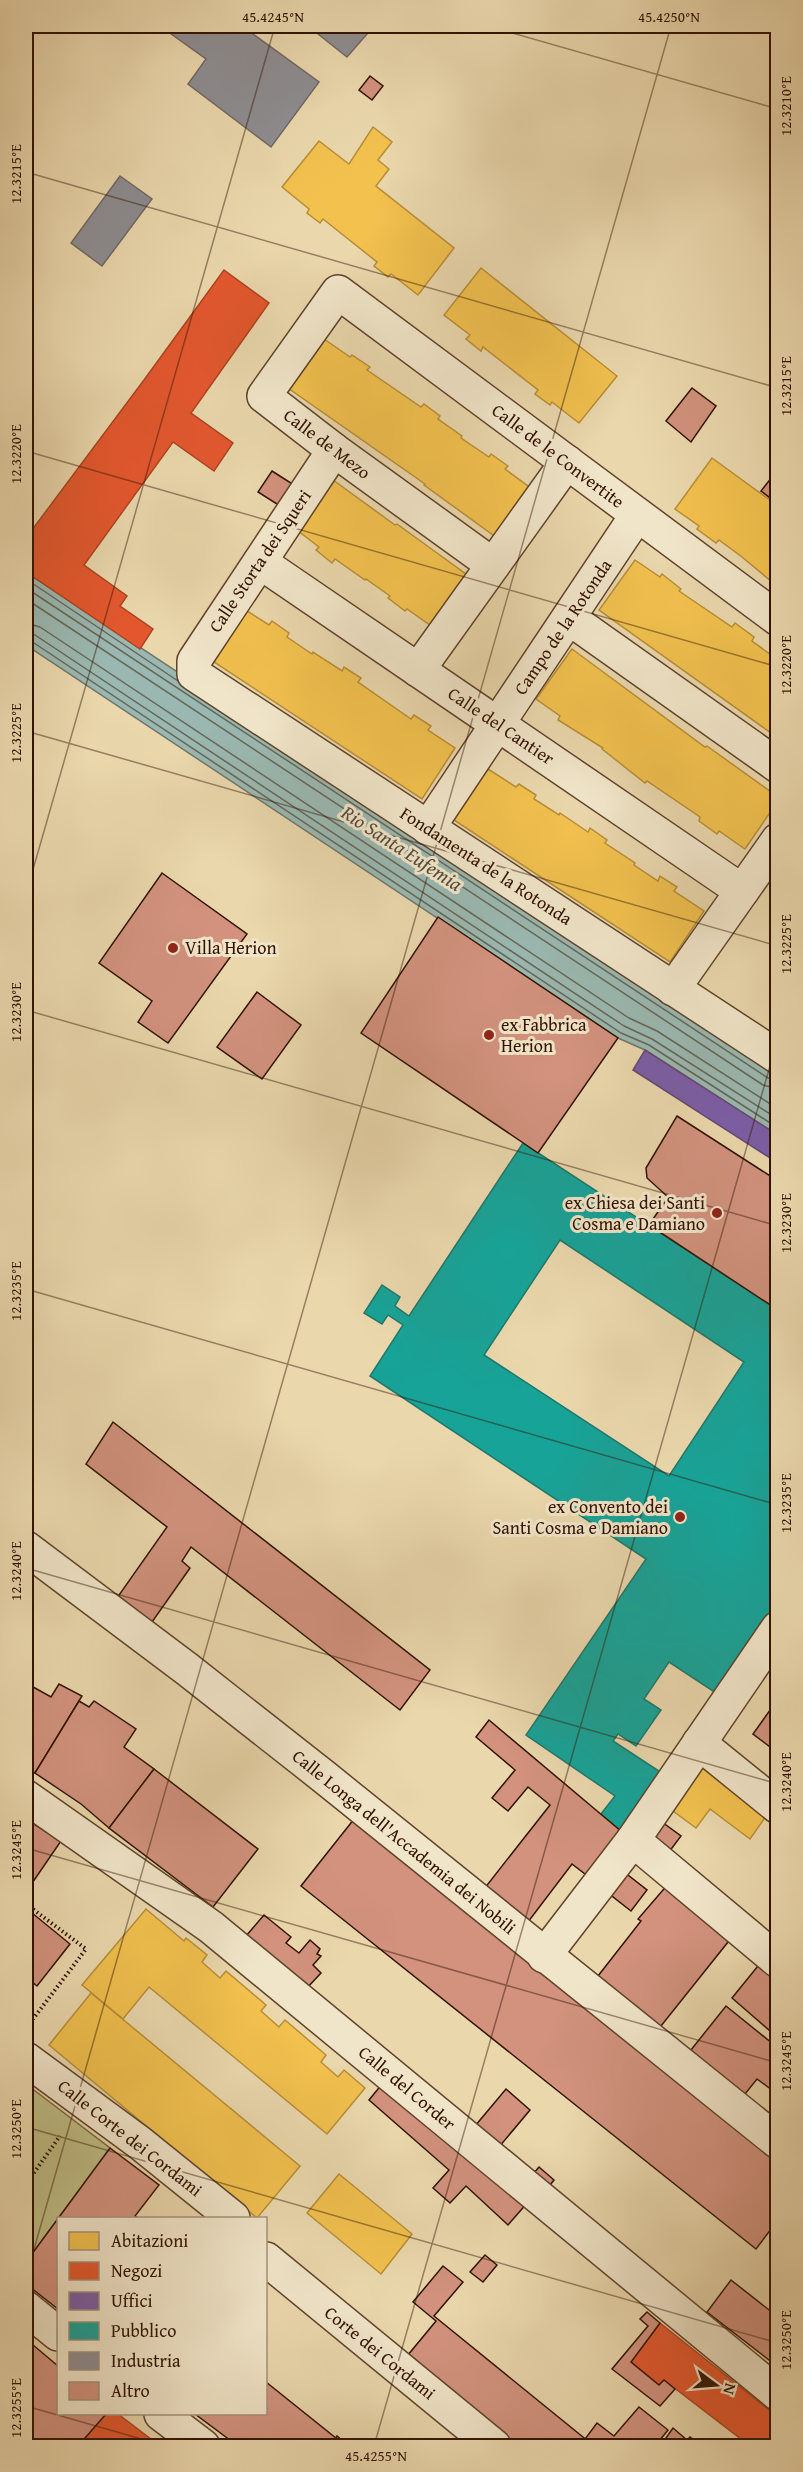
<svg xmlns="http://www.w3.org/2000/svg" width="803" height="2472" viewBox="0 0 803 2472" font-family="'Gentium Book Plus',serif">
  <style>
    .green { fill: #bfbc84; stroke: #786842; stroke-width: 1.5 }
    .water { fill: #9ab8b1; stroke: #70766a; stroke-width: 1.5 }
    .homes { fill: #f2c14e; stroke: #b88d37; stroke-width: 1.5 }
    .shops { fill: #e4572e; stroke: #ae4320; stroke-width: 1.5 }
    .offices { fill: #7b5ea7; stroke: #654875; stroke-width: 1.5 }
    .public { fill: #17a398; stroke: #1f786a; stroke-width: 1.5; fill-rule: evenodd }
    .industry { fill: #8d8d92; stroke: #716866; stroke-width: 1.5 }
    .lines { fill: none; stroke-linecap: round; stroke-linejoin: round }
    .shore { stroke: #666658; stroke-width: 1.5 }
    .building { fill: #d2927e; stroke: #311300; stroke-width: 1.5 }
    .pedestrian-casing { stroke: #5f442b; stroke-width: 36 }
    .path { stroke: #311300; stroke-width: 4; stroke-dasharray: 1.5 3; stroke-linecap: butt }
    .pedestrian { stroke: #f1e5c9; stroke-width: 33 }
    .ticks { fill: none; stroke: #311300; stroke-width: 1.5; stroke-opacity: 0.45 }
    .poi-dot { fill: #8f2418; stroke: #f1e5c9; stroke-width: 2 }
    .labels { text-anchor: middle; stroke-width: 6; stroke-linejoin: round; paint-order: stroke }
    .street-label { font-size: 18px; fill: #311300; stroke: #f1e5c9 }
    .poi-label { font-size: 18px; fill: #311300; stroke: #f1e5c9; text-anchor: start }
    .water-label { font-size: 20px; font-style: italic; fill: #564d3e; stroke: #f1e5c9 }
    .neatline { fill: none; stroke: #311300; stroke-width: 2 }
    .ticks-label { font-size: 15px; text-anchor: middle; fill: #311300 }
  </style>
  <rect width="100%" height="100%" fill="#ead7ac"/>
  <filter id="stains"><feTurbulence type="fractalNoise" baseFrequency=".00333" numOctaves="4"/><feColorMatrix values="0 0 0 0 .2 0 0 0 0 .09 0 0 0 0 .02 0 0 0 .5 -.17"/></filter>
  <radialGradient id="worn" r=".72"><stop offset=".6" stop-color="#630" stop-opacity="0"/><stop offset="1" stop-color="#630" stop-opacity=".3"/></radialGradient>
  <path class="green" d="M26 2084 110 2148 26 2262Z"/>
  <path class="water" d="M26 572 777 1068V1135L645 1050 618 1038 26 645Z"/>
  <g class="homes">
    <path d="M373 127 392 142 378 160 389 169 376 186 454 248 418 295 391 274 388 277 374 266 377 262 323 219 320 223 307 213 309 209 282 187 319 141 349 164Z"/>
    <path d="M481 268 617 376 579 423 552 402 550 405 535 394 538 390 483 347 481 351 466 339 470 335 444 315Z"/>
    <path d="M324 339 350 357 352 355 370 367 367 370 421 407 424 404 440 416 438 419 462 436 461 438 489 457 491 454 508 466 505 469 532 489 497 538 424 485 425 484 288 388Z"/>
    <path d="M712 458 778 506V587L742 557 719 540 716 543 697 529 699 526 675 509Z"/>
    <path d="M329 477 395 525 397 524 470 577 434 628 407 609 405 611 388 598 390 596 366 579 365 580 335 559 332 563 316 550 319 547 293 527Z"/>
    <path d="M635 560 660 577 662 574 681 589 679 591 732 627 735 623 754 637 752 641 778 660V738L599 610Z"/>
    <path d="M241 607 269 625 272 621 289 633 287 637 312 654 313 652 342 671 344 667 361 678 358 682 411 719 414 715 431 726 428 730 455 748 422 799 208 658Z"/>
    <path d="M572 649 705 747 707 746 778 797V801L745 849 719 831 717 834 699 821 700 817 647 781 645 783 602 749 603 748 558 720 560 716 536 699Z"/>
    <path d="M488 769 516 787 519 784 536 795 534 799 559 815 560 813 588 832 590 828 607 840 605 843 635 863 634 865 658 881 660 876 677 887 674 891 704 911 670 962 454 820Z"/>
    <path d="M701 1751 771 1809 750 1839 710 1809 696 1828 665 1805Z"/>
    <path d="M146 1909 184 1941 186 1938 207 1955 202 1962 220 1978 226 1971 266 2005 261 2011 279 2027 285 2020 326 2055 321 2062 338 2077 344 2070 365 2088 327 2134 149 1987 123 2019 82 1985Z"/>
    <path d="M91 1993 300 2166 257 2218 49 2045Z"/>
    <path d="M339 2174 412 2234 381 2274 307 2213Z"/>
  </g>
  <g class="shops">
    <path d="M224 270 269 303 191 413 233 443 214 471 173 442 84 565 127 596 120 606 153 629 140 649 26 572V538L144 380Z"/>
    <path d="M660 2323 778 2417V2446H750L664 2380 659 2385 631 2362Z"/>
    <path d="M106 2414H118L160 2446H78Z"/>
  </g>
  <path class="offices" d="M645 1050 778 1135V1163L633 1070Z"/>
  <path class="public" d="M523 1143 778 1310V1611L722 1697 669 1662 644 1699 661 1710 636 1746 618 1734 613 1741 668 1777 628 1837 601 1814 615 1796 526 1735 646 1559 370 1376 403 1325 388 1315 382 1324 364 1313 382 1285 400 1297 395 1306 409 1316ZM560 1240 744 1362 669 1476 484 1355Z"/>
  <g class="industry">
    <path d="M160 26H242L319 82 271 147 188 84 206 59Z"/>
    <path d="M308 26H374L347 57Z"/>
    <path d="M120 176 152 199 102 266 71 243Z"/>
  </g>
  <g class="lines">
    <g class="shore">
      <path d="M26 579 178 681"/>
      <path d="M26 588 768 1078 778 1080"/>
      <path d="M26 599 763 1085 778 1089"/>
      <path d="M26 623 40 627 629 1018 657 1031 778 1109"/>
      <path d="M26 632 35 635 624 1026 652 1039 778 1119"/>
      <path d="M26 640 31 641 621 1033 649 1045 778 1128"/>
    </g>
  </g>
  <g class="building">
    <path d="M370 76 383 86 372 100 359 90Z"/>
    <path d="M692 388 716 406 691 442 666 421Z"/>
    <path d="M272 471 294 485 280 506 258 492Z"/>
    <path d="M772 477 778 481V504L761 491Z"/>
    <path d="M162 873 247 934 168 1043 138 1022 152 1001 99 963Z"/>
    <path d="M438 917 618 1038 538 1153 361 1033Z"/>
    <path d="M257 992 301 1025 262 1079 217 1047Z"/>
    <path d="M677 1116 778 1181V1310L649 1225 668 1197 647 1178 646 1168Z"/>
    <path d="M113 1422 430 1670 400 1710 191 1547 182 1561 190 1568 145 1632 112 1605 167 1527 86 1464Z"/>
    <path d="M26 1683 51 1697 59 1684 82 1696 35 1773 26 1768Z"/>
    <path d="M778 1699V1753L753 1734Z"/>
    <path d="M79 1701 89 1707 94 1701 136 1729 124 1747 154 1769 109 1828 81 1804 35 1773Z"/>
    <path d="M489 1720 628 1837 594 1881 572 1864 528 1922 484 1889 550 1805 528 1787 508 1811 492 1798 515 1770 476 1737Z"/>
    <path d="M154 1769 258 1849 213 1907 109 1828Z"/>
    <path d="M358 1814 778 2148V2220L756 2249 301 1886Z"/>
    <path d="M26 1819 61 1841 26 1892Z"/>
    <path d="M662 1822 681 1836 669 1852 651 1838Z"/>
    <path d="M619 1868 647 1890 631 1911 603 1889Z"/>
    <path d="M669 1883 732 1937 653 2036 591 1985 641 1921 638 1919Z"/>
    <path d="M26 1908 70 1944 37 1986 26 1977Z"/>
    <path d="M264 1915 291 1937 286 1943 299 1953 310 1940 320 1949 317 1954 321 1956 313 1965 321 1973 306 1989 246 1936Z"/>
    <path d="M762 1961 778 1974V2038L732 1998Z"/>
    <path d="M726 2006 778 2048V2083L772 2090 757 2079 737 2104 683 2060Z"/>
    <path d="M387 2078 528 2202 508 2225 466 2186 450 2203 433 2188 449 2170 369 2100Z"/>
    <path d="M506 2089 530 2110 494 2153 470 2132Z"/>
    <path d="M110 2148 159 2185 135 2216 138 2218H58V2309L26 2284V2262Z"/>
    <path d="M539 2167 554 2180 542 2195 527 2181Z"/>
    <path d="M485 2255 497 2265 483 2282 470 2272Z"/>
    <path d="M443 2266 463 2282 434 2316 594 2446H506L403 2361 436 2321 413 2302Z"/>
    <path d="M731 2280 778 2317V2367L707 2312Z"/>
    <path d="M647 2312 660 2323 631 2362 659 2385 664 2380 675 2389 660 2406 612 2369 648 2326 640 2319Z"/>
    <path d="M26 2339 58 2366V2414H106L78 2446H26Z"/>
    <path d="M266 2382 336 2438 337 2436 344 2442 347 2446H238L195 2414H266Z"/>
    <path d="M639 2407 668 2430 655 2446H594L585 2439 597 2423 614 2436Z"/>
    <path d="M673 2428 687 2440 690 2437 702 2446H663L667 2439 666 2438Z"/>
  </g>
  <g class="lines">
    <g class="pedestrian-casing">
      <g id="pedestrian">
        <path d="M334 450 194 661V674L778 1057"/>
        <path d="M260 562 742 891"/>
        <path d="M493 565 334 450 264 396 338 292 778 619"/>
        <path d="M569 618 778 766"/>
        <path d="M418 670 567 462"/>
        <path d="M428 828 637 515"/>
        <path d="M673 989 778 840"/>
        <path d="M26 1548 187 1669 323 1776 778 2142"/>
        <path d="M699 1743 778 1807"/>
        <path d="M26 1797 211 1927 778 2394"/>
        <path d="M633 1840 778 1961"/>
        <path d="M544 1956 633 1840 778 1628"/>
        <path d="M26 2059 140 2143 233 2218"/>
        <path d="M266 2259 494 2446"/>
        <path d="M26 2308 58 2334"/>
        <path d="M161 2414 203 2446"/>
      </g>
    </g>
    <g class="path">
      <path d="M26 1904 86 1949 33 2019"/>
      <path d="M26 2184 60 2136"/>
    </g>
    <use href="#pedestrian" class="pedestrian"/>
  </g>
  <path class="ticks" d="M488 26 778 109M26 172 778 388M26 451 778 667M26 731 778 946M26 894 275 26M26 1010 778 1226M26 1289 778 1505M26 1568 778 1784M26 1848 778 2063M26 2127 778 2343M26 2277 671 26M26 2406 166 2446M374 2446 778 1038M770 2446 778 2421"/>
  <g class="poi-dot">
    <circle cx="173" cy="948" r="6"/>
    <circle cx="489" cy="1035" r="6"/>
    <circle cx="717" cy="1213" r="6"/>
    <circle cx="680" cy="1517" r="6"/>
  </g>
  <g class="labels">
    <g class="street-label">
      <text transform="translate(327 444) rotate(37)" y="6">Calle de Mezo</text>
      <text transform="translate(558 456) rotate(37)" y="6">Calle de le Convertite</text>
      <text transform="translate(260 561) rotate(-56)" y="6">Calle Storta dei Squeri</text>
      <text transform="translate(563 627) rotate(-56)" y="6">Campo de la Rotonda</text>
      <text transform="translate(501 726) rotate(34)" y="6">Calle del Cantier</text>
      <text transform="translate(486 866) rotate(33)" y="6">Fondamenta de la Rotonda</text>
      <text transform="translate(404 1842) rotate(39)" y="6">Calle Longa dell'Accademia dei Nobili</text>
      <text transform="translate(407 2088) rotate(40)" y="6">Calle del Corder</text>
      <text transform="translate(130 2138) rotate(38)" y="6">Calle Corte dei Cordami</text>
      <text transform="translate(380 2353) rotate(39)" y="6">Corte dei Cordami</text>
    </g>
    <g class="poi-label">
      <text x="185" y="954">Villa Herion</text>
      <text x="501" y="1031">ex Fabbrica<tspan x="501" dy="21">Herion</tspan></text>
      <text x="705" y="1209" text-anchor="end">ex Chiesa dei Santi<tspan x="705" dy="21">Cosma e Damiano</tspan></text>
      <text x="668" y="1513" text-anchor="end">ex Convento dei<tspan x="668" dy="21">Santi Cosma e Damiano</tspan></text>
    </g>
    <g class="water-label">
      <text transform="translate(402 848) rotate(33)" y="7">Rio Santa Eufemia</text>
    </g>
  </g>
  <rect width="803" height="2472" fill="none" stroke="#ead7ac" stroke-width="66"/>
  <rect x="57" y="2217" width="210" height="198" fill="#f1e5c9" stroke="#a49179" stroke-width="1.5"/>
  <rect x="69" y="2232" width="30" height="18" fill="#f2c14e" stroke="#a49179" stroke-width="1.5"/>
  <text x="111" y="2247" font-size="18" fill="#311300">Abitazioni</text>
  <rect x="69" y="2262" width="30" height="18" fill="#e4572e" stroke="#a49179" stroke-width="1.5"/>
  <text x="111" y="2277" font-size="18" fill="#311300">Negozi</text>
  <rect x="69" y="2292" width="30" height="18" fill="#7b5ea7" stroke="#a49179" stroke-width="1.5"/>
  <text x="111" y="2307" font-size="18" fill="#311300">Uffici</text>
  <rect x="69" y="2322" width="30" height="18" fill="#17a398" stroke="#a49179" stroke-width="1.5"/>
  <text x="111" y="2337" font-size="18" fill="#311300">Pubblico</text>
  <rect x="69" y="2352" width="30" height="18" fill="#8d8d92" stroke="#a49179" stroke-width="1.5"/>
  <text x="111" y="2367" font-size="18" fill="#311300">Industria</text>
  <rect x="69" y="2382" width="30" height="18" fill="#d2927e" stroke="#a49179" stroke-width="1.5"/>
  <text x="111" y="2397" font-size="18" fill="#311300">Altro</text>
  <g transform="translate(716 2385) rotate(106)" stroke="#f1e5c9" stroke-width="4.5" paint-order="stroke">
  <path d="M0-4.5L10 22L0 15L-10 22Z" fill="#311300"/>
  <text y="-9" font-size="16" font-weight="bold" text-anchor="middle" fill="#311300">N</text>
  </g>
  <rect x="33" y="33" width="737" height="2406" class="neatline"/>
  <g class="ticks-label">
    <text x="273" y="22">45.4245°N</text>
    <text x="669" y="22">45.4250°N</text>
    <text transform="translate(786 106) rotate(-90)" y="5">12.3210°E</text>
    <text transform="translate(16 174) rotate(-90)" y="5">12.3215°E</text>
    <text transform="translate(786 386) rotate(-90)" y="5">12.3215°E</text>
    <text transform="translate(16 454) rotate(-90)" y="5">12.3220°E</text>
    <text transform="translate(786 665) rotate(-90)" y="5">12.3220°E</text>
    <text transform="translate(16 733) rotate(-90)" y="5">12.3225°E</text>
    <text transform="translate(786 944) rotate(-90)" y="5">12.3225°E</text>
    <text transform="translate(16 1012) rotate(-90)" y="5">12.3230°E</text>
    <text transform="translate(786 1223) rotate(-90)" y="5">12.3230°E</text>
    <text transform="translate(16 1291) rotate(-90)" y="5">12.3235°E</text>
    <text transform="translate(786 1503) rotate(-90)" y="5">12.3235°E</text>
    <text transform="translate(16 1571) rotate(-90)" y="5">12.3240°E</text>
    <text transform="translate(786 1782) rotate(-90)" y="5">12.3240°E</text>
    <text transform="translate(16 1850) rotate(-90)" y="5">12.3245°E</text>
    <text transform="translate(786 2061) rotate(-90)" y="5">12.3245°E</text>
    <text transform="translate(16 2129) rotate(-90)" y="5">12.3250°E</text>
    <text transform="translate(786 2340) rotate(-90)" y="5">12.3250°E</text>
    <text transform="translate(16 2408) rotate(-90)" y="5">12.3255°E</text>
    <text x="376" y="2461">45.4255°N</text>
  </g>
  <rect width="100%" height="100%" filter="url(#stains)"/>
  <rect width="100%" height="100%" fill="url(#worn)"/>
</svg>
